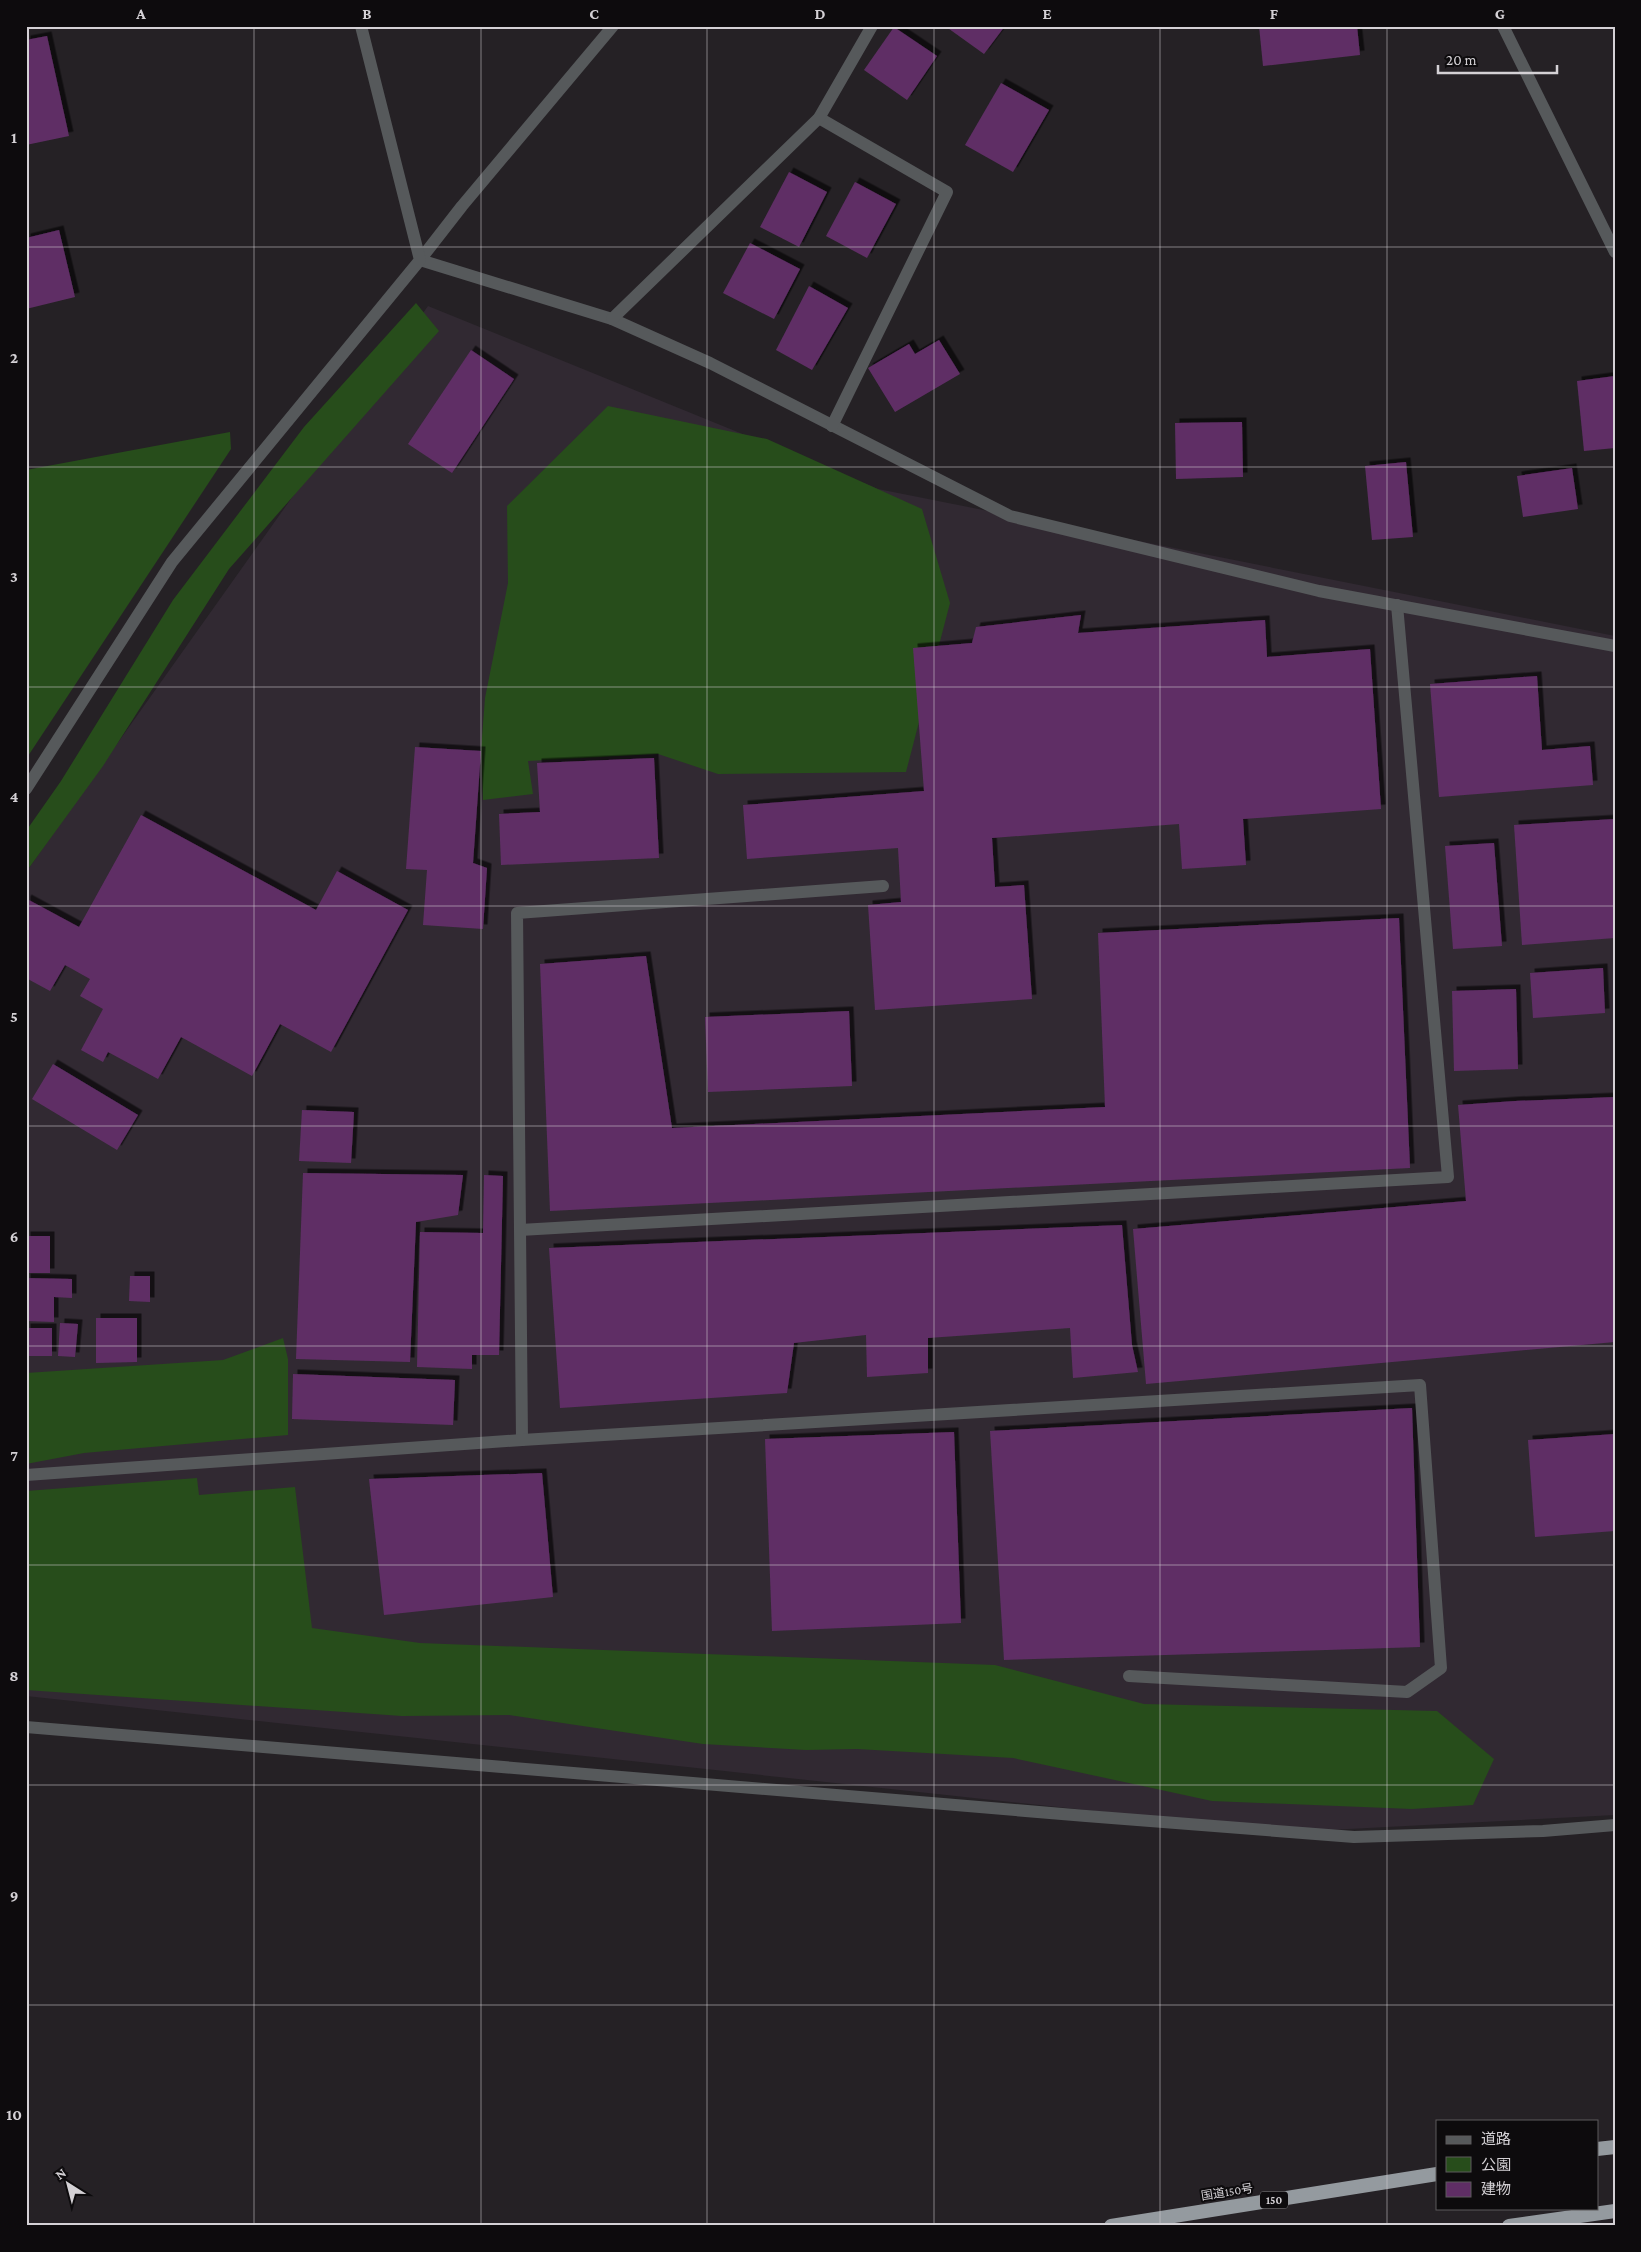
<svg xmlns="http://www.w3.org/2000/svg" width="1641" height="2252" viewBox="0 0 1641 2252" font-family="'Crimson Pro','Noto Sans JP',serif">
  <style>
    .built { fill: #312932 }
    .green { fill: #274d1b }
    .building { fill: #5f2e65; filter: url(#shadow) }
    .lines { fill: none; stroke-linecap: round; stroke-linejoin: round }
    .service { stroke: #56595b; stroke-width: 12 }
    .minor { stroke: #56595b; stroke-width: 12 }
    .tertiary { stroke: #56595b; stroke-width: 12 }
    .trunk { stroke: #949a9f; stroke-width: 14 }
    .grid { fill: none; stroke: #d4d1d5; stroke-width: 1; stroke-opacity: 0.55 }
    .labels { text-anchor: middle; stroke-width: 4; stroke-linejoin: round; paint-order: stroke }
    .shield { fill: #0d0b0d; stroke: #989699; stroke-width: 1 }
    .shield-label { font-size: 11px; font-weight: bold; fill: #d4d1d5 }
    .street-label { font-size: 12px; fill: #d4d1d5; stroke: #0d0b0d }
    .neatline { fill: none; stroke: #d4d1d5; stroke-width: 2 }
    .grid-label { font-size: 16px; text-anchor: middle; font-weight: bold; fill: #d4d1d5 }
  </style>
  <defs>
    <filter id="shadow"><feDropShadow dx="4.5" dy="-4.5" stdDeviation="0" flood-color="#0009"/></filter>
  </defs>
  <rect width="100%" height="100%" fill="#252125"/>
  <path class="built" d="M428 306 878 489 1615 636V1815L1291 1832 26 1696V872Z"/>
  <g class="green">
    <path d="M416 303 439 331 229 569 103 766 26 872V831L61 781 173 600 304 427Z"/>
    <path d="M608 406 767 439 922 509 950 603 906 772 718 774 658 754 528 761 533 794 483 800 481 751 485 698 508 583 507 506Z"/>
    <path d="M230 432 231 449 26 759V470Z"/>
    <path d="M283 1338 288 1359V1435L84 1453 26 1464V1373L223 1360Z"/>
    <path d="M197 1478 199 1495 295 1487 312 1628 420 1643 995 1665 1144 1704 1437 1711 1494 1759 1473 1805 1412 1809 1212 1801 1013 1758 857 1749 806 1750 703 1744 509 1715 402 1716 26 1690V1491Z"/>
  </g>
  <g class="building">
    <path d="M945 26H1005L984 54Z"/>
    <path d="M1259 26H1357L1360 55 1263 66Z"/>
    <path d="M894 27 937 56 907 100 864 70Z"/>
    <path d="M47 36 69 136 26 145V40Z"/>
    <path d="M1001 83 1049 110 1013 172 965 145Z"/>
    <path d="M789 172 827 192 799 247 760 227Z"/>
    <path d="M855 182 896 204 867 258 826 236Z"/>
    <path d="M59 230 75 297 26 309V238Z"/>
    <path d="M750 243 800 269 774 319 723 293Z"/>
    <path d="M809 286 848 308 812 370 776 350Z"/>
    <path d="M939 340 960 374 895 412 868 368 909 344 915 354Z"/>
    <path d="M471 350 514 379 452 473 408 444Z"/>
    <path d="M1615 376V448L1584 451 1577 381Z"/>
    <path d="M1242 422 1243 477 1176 479 1175 423Z"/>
    <path d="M1406 462 1413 537 1372 540 1365 466Z"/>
    <path d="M1572 468 1578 509 1523 517 1517 476Z"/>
    <path d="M1081 615 1078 633 1265 620 1267 657 1370 649 1381 809 1243 819 1246 865 1182 869 1179 824 992 838 995 887 1024 885 1032 999 875 1010 868 905 901 902 898 848 747 859 743 805 924 791 913 648 972 643 976 627Z"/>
    <path d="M1537 676 1542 750 1590 746 1593 785 1439 797 1430 684Z"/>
    <path d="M415 747 481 751 473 863 487 868 483 929 423 925 427 870 406 869Z"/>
    <path d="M654 758 659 858 501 865 499 814 540 812 537 763Z"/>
    <path d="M141 815 316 910 337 871 408 910 331 1052 280 1024 252 1076 181 1037 158 1079 108 1052 103 1062 81 1050 103 1009 80 996 90 979 65 965 50 991 26 978V901L27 899 79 927Z"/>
    <path d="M1615 819V938L1522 945 1514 825Z"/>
    <path d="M1494 843 1502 946 1453 949 1445 846Z"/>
    <path d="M1399 918 1410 1168 550 1211 540 964 646 956 672 1128 1105 1107 1098 933Z"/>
    <path d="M1603 968 1605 1013 1533 1018 1530 973Z"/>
    <path d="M1516 989 1518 1069 1454 1071 1452 991Z"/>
    <path d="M849 1011 852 1086 708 1092 705 1017Z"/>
    <path d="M53 1064 138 1115 117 1150 32 1099Z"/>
    <path d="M1615 1097V1342L1146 1384 1133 1229 1466 1201 1458 1105 1515 1101Z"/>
    <path d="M302 1110 354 1112 351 1163 299 1161Z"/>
    <path d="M303 1173 463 1175 458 1215 416 1222 410 1362 296 1359Z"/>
    <path d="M484 1175 503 1176 499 1355H472V1369L417 1367 420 1232 483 1233Z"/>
    <path d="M1122 1225 1132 1345 1138 1372 1073 1378 1070 1328 928 1338V1373L867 1377 866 1335 794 1343 787 1393 560 1408 549 1248Z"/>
    <rect x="26" y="1236" width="24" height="37"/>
    <path d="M130 1276H150V1302L129 1301Z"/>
    <path d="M26 1278 72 1279V1298L54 1297V1322L26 1321Z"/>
    <path d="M96 1318H137V1362L96 1363Z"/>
    <path d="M60 1323 78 1324 75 1357 58 1356Z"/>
    <rect x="26" y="1328" width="26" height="28"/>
    <path d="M293 1374 455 1380 453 1425 292 1419Z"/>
    <path d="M1412 1408 1420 1647 1004 1660 990 1431Z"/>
    <path d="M954 1432 961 1623 772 1631 765 1439Z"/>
    <path d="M1615 1434V1531L1535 1537 1528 1440Z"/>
    <path d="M542 1473 553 1597 384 1615 369 1479Z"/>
  </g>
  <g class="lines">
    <g class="service">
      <path d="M520 1230 1448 1177 1397 605"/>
      <path d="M522 1440 517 913 883 886"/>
      <path d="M26 1475 522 1440 1420 1385 1441 1668 1407 1692 1129 1676"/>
    </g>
    <g class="minor">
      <path d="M613 26 462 206 420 260 612 319 710 363 1010 516 1319 591 1615 646"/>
      <path d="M819 118 947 192 832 426"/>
      <path d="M612 319 819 118 872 26"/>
      <path d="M26 789 172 562 420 260 361 26"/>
      <path d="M26 1727 1086 1816 1354 1837 1543 1831 1615 1825"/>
    </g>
    <path class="tertiary" d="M1503 26 1615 252"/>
    <g class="trunk">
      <path d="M1597 2149 1615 2147"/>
      <path d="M1111 2226 1437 2174"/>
      <path d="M1509 2226 1615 2211"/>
    </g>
  </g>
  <path class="grid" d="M254 26V2226M481 26V2226M707 26V2226M934 26V2226M1160 26V2226M1387 26V2226M26 247H1615M26 467H1615M26 687H1615M26 906H1615M26 1126H1615M26 1346H1615M26 1565H1615M26 1785H1615M26 2005H1615"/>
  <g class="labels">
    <rect class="shield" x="1260" y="2191.5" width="28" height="17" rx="4"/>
    <g class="shield-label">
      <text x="1274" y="2204">150</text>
    </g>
    <g class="street-label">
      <text transform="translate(1227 2192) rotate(-9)" y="4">国道150号</text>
    </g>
  </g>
  <rect width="1641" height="2252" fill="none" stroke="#0d0b0d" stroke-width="55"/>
  <rect x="1436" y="2120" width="162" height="90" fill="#0d0b0d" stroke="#5d5a5d"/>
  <rect x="1446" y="2136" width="25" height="8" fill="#56595b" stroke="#5d5a5d"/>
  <text x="1481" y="2144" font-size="15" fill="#d4d1d5">道路</text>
  <rect x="1446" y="2157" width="25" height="15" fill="#274d1b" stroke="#5d5a5d"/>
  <text x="1481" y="2170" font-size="15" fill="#d4d1d5">公園</text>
  <rect x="1446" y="2182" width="25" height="15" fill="#5f2e65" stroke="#5d5a5d"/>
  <text x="1481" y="2194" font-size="15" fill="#d4d1d5">建物</text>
  <g transform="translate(68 2184) rotate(324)" stroke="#0d0b0d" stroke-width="4" paint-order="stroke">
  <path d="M0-4L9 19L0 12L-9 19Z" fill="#d4d1d5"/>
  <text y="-8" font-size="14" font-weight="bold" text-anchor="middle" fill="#d4d1d5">N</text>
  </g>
  <path d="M1438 65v8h119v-8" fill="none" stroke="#d4d1d5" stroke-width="2.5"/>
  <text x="1446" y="65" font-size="15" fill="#d4d1d5" stroke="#0d0b0d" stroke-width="4" paint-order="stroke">20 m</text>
  <rect x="28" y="28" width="1586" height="2196" class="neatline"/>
  <g class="grid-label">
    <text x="141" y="19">A</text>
    <text x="367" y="19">B</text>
    <text x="594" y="19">C</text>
    <text x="820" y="19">D</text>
    <text x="1047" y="19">E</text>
    <text x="1274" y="19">F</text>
    <text x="1500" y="19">G</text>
    <text x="14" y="143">1</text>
    <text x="14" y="363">2</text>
    <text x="14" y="582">3</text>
    <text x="14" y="802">4</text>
    <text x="14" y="1022">5</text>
    <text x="14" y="1242">6</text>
    <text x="14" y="1461">7</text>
    <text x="14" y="1681">8</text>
    <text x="14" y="1901">9</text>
    <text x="14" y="2120">10</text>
  </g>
</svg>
